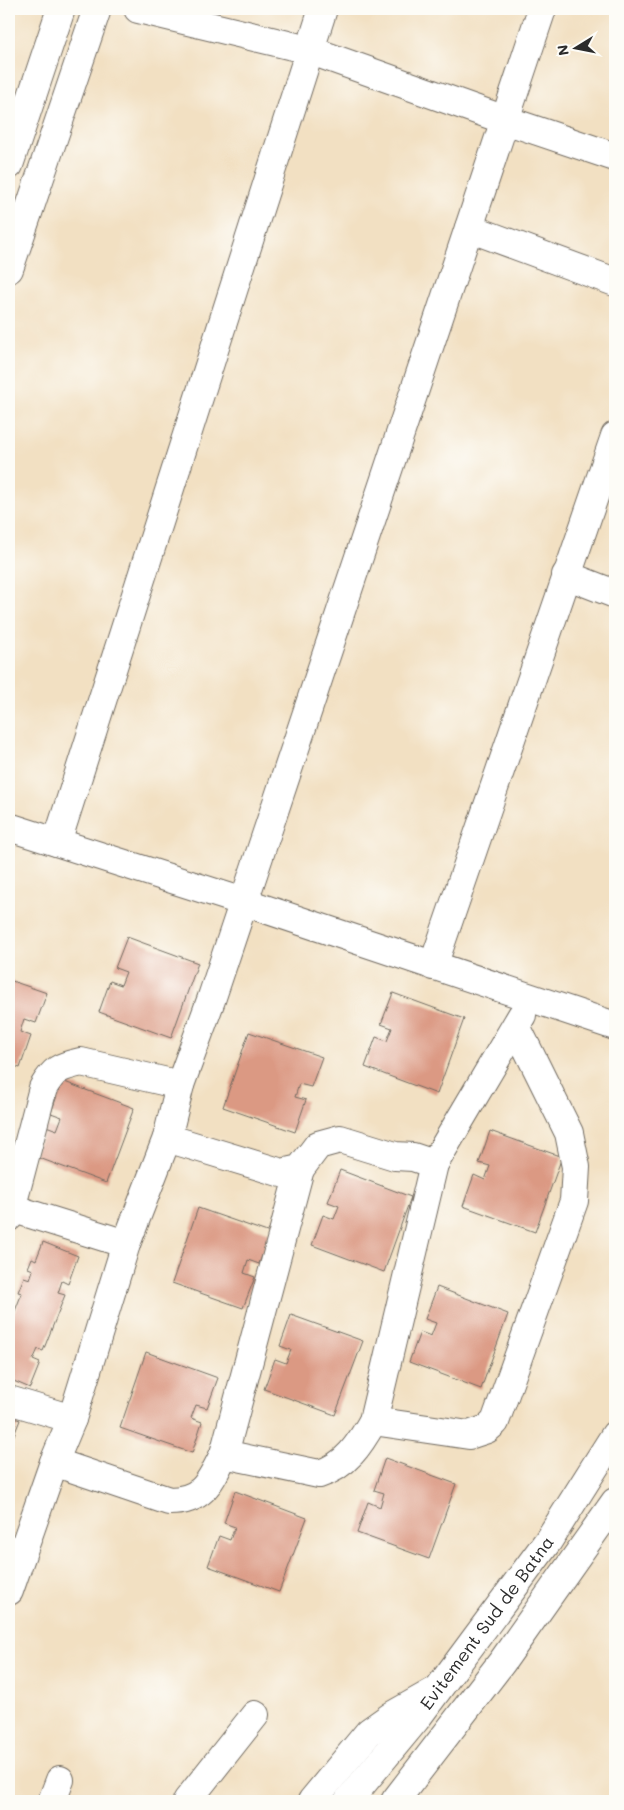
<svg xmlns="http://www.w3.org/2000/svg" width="624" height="1810" viewBox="0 0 624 1810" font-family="Mali,sans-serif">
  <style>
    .building { fill: #db9983 }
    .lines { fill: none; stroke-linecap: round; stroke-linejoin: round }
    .minor-casing { stroke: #716a60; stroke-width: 30 }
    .secondary-casing { stroke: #716a60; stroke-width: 30 }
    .trunk-casing { stroke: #716a60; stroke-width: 30 }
    .minor { stroke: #fff; stroke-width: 28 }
    .secondary { stroke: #fff; stroke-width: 28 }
    .trunk { stroke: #fff; stroke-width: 28 }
    .labels { text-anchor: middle; stroke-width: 5; stroke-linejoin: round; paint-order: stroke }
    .street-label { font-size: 18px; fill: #2b2b2b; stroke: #fdfcf7 }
  </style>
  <rect width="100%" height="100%" fill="#fdfcf7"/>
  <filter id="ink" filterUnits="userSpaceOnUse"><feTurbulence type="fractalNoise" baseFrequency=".02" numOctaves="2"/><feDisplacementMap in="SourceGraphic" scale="10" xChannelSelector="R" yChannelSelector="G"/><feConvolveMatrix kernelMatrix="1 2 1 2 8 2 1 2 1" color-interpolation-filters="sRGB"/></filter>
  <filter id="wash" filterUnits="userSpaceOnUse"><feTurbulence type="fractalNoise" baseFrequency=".0096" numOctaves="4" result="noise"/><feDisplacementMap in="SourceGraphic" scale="20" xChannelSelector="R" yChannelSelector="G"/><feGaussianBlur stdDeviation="1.12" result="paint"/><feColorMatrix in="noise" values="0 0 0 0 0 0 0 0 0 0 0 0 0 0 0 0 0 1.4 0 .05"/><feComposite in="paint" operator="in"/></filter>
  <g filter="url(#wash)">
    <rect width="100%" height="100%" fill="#f2e0c2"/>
    <g id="blocks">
      <g class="building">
        <path d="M127 937 198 963 171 1038 99 1012 110 981 121 985 126 972 115 968Z"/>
        <path d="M9 980 47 993 36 1023 24 1019 20 1032 31 1036 20 1068 9 1064Z"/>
        <path d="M393 993 464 1019 437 1094 365 1067 376 1037 387 1041 392 1028 381 1024Z"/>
        <path d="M249 1032 322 1057 311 1087 299 1084 295 1097 306 1100 295 1132 223 1107Z"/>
        <path d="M62 1081 134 1108 106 1183 34 1156 46 1126 57 1130 62 1117 51 1113Z"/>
        <path d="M490 1131 562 1157 535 1232 463 1206 474 1175 485 1180 490 1166 479 1163Z"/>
        <path d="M340 1170 411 1197 384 1272 312 1245 323 1215 334 1219 339 1206 328 1202Z"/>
        <path d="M198 1208 270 1233 259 1264 248 1260 244 1273 255 1277 243 1308 172 1283Z"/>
        <path d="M43 1242 78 1256 68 1284 62 1281 58 1293 65 1295 43 1351 38 1349 33 1360 40 1363 30 1388 9 1379V1326L22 1293 18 1292 24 1277 30 1279 33 1270 28 1268 32 1258 36 1260Z"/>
        <path d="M437 1287 508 1314 481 1389 409 1362 420 1332 431 1336 436 1323 425 1319Z"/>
        <path d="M291 1315 363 1341 335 1415 264 1389 275 1359 286 1363 291 1350 280 1346Z"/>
        <path d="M146 1352 218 1378 207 1408 196 1405 191 1418 202 1422 192 1453 120 1428Z"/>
        <path d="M9 1416 20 1420 10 1445 9 1444Z"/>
        <path d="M385 1458 456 1484 429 1559 357 1533 368 1502 380 1507 384 1493 374 1490Z"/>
        <path d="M235 1491 307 1518 279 1592 208 1566 219 1536 230 1540 235 1527 224 1523Z"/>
      </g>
    </g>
  </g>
  <g filter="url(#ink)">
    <use href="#blocks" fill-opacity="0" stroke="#716a60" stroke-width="1"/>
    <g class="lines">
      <g class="minor-casing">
        <g id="minor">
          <path d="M138 9 309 50 505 120 615 157"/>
          <path d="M469 228 615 282"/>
          <path d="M566 575 615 594"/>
          <path d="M9 827 244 902 615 1026"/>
          <path d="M57 842 323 9"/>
          <path d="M433 966 615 436"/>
          <path d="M167 1138 282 1173 300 1169 318 1145 340 1139 395 1156 413 1157 434 1164 522 1015"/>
          <path d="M11 1208 126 1244"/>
          <path d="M9 1217 43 1088C54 1069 59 1067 81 1062L180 1085"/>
          <path d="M9 1400 72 1419"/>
          <path d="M373 1421 434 1164"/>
          <path d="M224 1454 300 1169"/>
          <path d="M54 1462 169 1501C203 1501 210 1482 224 1454L319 1474C346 1466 360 1444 373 1421L469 1435 487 1429 495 1422 574 1201 576 1167 569 1133 517 1028"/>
          <path d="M9 1591 54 1462 72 1419 126 1244 167 1138 180 1085 211 1000 542 9"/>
          <path d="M52 1801 60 1780"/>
          <path d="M187 1801 255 1715"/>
          <path d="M312 1801 369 1732 393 1715 437 1690"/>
        </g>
      </g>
      <g class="secondary-casing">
        <g id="secondary">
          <path d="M9 165 61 9"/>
          <path d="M9 269 97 9"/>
        </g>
      </g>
      <g class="trunk-casing">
        <g id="trunk">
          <path id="s1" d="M348 1801 416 1719 548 1541 615 1435"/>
          <path d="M395 1801 502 1662 615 1502"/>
        </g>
      </g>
      <use href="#minor" class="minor"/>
      <use href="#secondary" class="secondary"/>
      <use href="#trunk" class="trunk"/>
    </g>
  </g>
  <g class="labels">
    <g class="street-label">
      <text dy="6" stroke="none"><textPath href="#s1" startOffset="226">Evitement Sud de Batna</textPath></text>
    </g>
  </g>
  <rect width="624" height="1810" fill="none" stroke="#fdfcf7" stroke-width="30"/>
  <g transform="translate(576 48) rotate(260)" stroke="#fdfcf7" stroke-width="4" paint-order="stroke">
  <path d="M0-4L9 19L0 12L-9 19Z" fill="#2b2b2b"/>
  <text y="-8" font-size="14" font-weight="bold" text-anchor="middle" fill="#2b2b2b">N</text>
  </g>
</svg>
